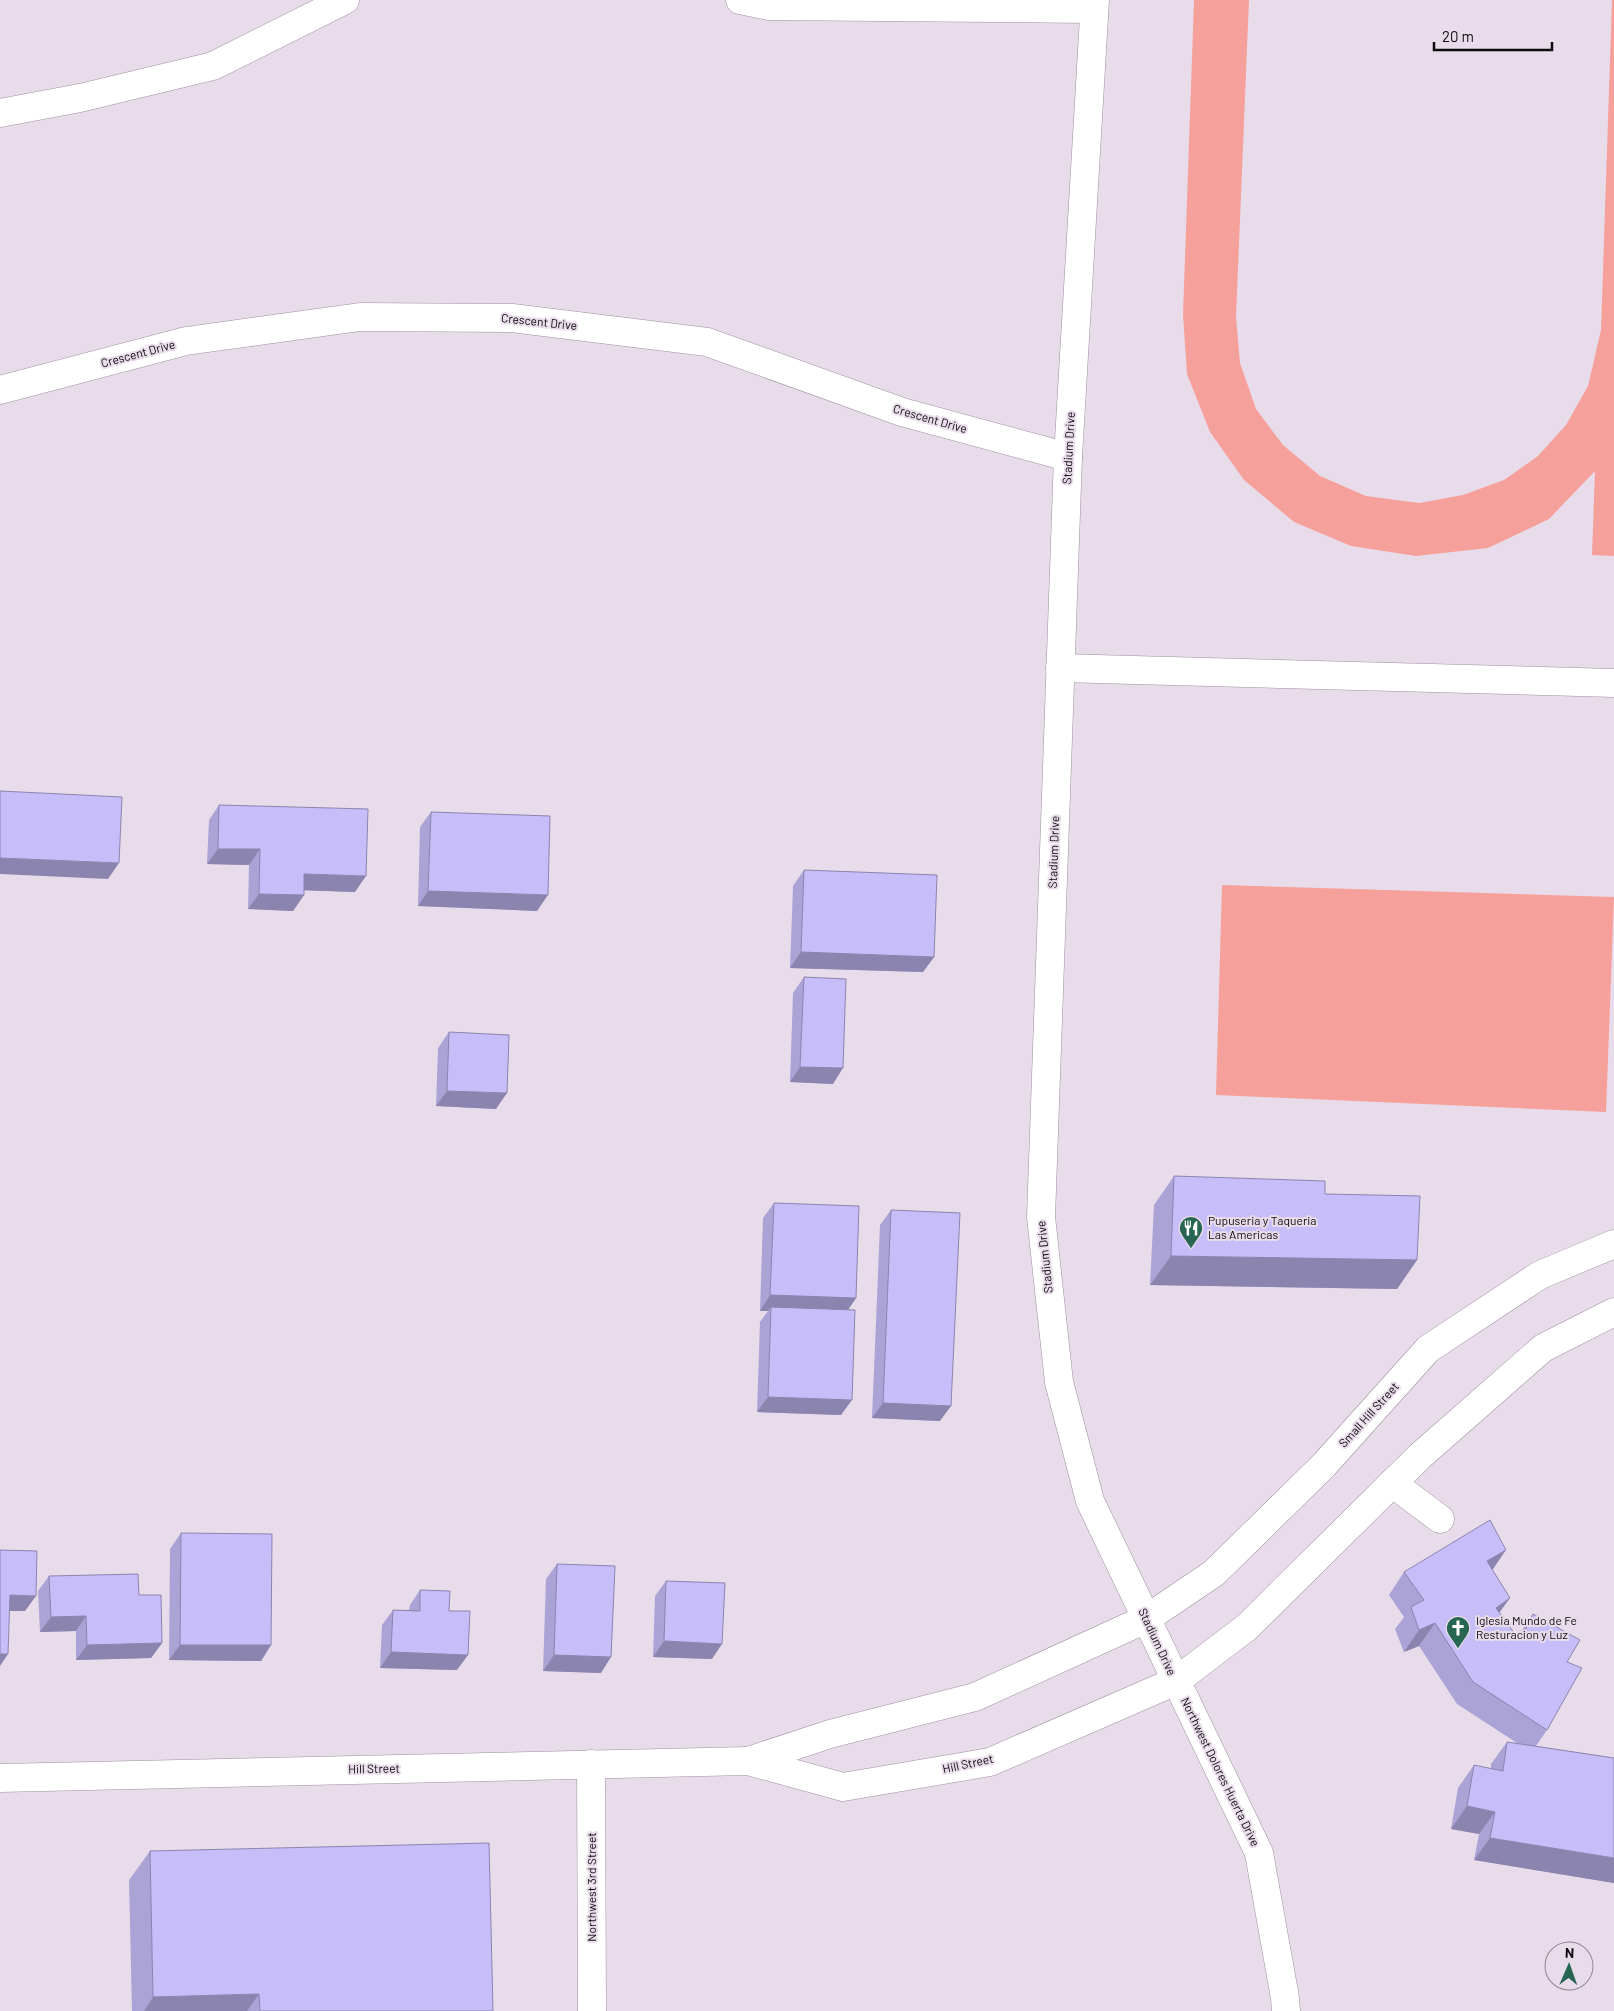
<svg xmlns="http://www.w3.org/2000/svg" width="1614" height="2011" viewBox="0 0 1614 2011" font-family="Barlow,sans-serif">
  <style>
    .green { fill: #f6a09c }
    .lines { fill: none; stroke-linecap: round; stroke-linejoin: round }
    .minor-casing { stroke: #9c909e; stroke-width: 29 }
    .minor { stroke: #fff; stroke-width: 28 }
    .wall { fill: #aba3d6 }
    .shaded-wall { fill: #8b84ae }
    .building { fill: #c7bdf9; stroke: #8b84ae }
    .labels { text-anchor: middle; stroke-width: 4; stroke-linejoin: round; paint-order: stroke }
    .street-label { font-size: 12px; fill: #0e0a0f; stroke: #e9dcea }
    .poi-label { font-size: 12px; fill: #0e0a0f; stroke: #e9dcea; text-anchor: start }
  </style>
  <rect width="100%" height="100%" fill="#e9dcea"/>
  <g class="green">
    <path d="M1194 0H1249L1236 317 1240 363 1256 409 1283 445 1320 476 1366 496 1419 503 1463 495 1504 480 1538 456 1566 425 1588 386 1601 330 1612 0H1614V556L1592 555 1595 471 1549 519 1488 548 1416 556 1351 546 1294 522 1244 480 1210 432 1187 374 1183 315Z"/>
    <path d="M1222 885 1614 897 1606 1112 1216 1095Z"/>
  </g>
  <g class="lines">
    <g class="minor-casing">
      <g id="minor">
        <path d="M740 0 769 6 1094 9"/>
        <path d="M1095 0 1068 457 1041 1217 1059 1382 1090 1501 1259 1853 1285 1998 1286 2011"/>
        <path d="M0 113 80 98 213 66 345 0"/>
        <path d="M0 390 186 341 360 317 512 318 707 342 902 412 1068 457"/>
        <path d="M1060 668 1614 683"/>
        <path d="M1392 1483 1440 1519"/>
        <path d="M748 1761 830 1734 975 1697 1146 1619 1214 1573 1324 1465 1428 1349 1540 1275 1614 1244"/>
        <path d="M591 1764 592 2011"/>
        <path d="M0 1778 748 1761 843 1787 990 1762 1176 1681 1247 1627 1420 1456 1543 1348 1614 1312"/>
      </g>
    </g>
    <use href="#minor" class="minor"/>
  </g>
  <g class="wall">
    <path d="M219 805 355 892 304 890V895L293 911 248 909 249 865 207 864 209 820Z"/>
    <path d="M431 812 537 911 418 906 420 827Z"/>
    <path d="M804 870 934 957 923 972 790 968 793 886Z"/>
    <path d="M804 977 833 1084 790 1082 793 993Z"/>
    <path d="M449 1032 496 1109 436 1106 438 1048Z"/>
    <path d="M1174 1176 1325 1194 1417 1260 1397 1289 1150 1285 1154 1205Z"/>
    <path d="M774 1203 856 1298 848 1310 841 1415 757 1412 760 1322 768 1311H760L763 1218Z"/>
    <path d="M891 1210 940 1421 872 1418 880 1225Z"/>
    <path d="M181 1533 271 1645 261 1661 169 1660 170 1549Z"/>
    <path d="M557 1564 601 1673 543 1671 546 1579Z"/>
    <path d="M1492 1570 1499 1613 1517 1637 1533 1614 1567 1662 1547 1730 1536 1746 1614 1758V1883L1474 1860 1479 1834 1451 1829 1458 1788 1474 1765 1491 1769V1764L1507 1742 1517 1743 1457 1704 1419 1646 1404 1652 1395 1629 1404 1617 1389 1595 1404 1572Z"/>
    <path d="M49 1576 139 1595 162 1643 151 1658 76 1660V1631L40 1632 38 1591Z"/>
    <path d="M666 1581 712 1659 653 1657 655 1596Z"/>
    <path d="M420 1590 449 1611 457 1670 380 1668 382 1625 393 1610H409L410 1605Z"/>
    <path d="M150 1851 493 2011H132L129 1880Z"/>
  </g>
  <g class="shaded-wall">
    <path d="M218 849H260L249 865 207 864Z"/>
    <path d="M0 858 119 863 108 879 0 874Z"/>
    <path d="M304 874 366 876 355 892 294 890Z"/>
    <path d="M428 891 548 895 537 911 418 906Z"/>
    <path d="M259 894 304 895 293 911 248 909Z"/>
    <path d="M801 952 934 957 923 972 790 968Z"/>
    <path d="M800 1067 843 1068 833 1084 790 1082Z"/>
    <path d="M447 1091 507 1093 496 1109 436 1106Z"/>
    <path d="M1171 1256 1417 1260 1397 1289 1150 1285Z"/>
    <path d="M770 1295 856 1298 845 1314 771 1307 768 1311H760Z"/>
    <path d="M768 1397 852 1400 841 1415 757 1412Z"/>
    <path d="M883 1403 951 1406 940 1421 872 1418Z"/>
    <path d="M1506 1550 1491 1572 1487 1561Z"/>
    <path d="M10 1595 36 1596 25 1611H0Z"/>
    <path d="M1510 1598 1494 1620 1496 1608Z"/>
    <path d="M86 1616 76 1631 40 1632 51 1617Z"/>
    <path d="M1435 1623 1419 1646 1404 1652 1419 1630Z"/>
    <path d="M664 1641 722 1644 712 1659 653 1657Z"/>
    <path d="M162 1643 151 1658 76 1660 87 1645Z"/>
    <path d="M180 1645H271L261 1661 169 1660Z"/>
    <path d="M391 1652 468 1655 457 1670 380 1668Z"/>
    <path d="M0 1654H8L0 1666Z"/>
    <path d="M554 1655 611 1657 601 1673 543 1671Z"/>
    <path d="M1467 1806 1495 1812 1479 1834 1451 1829Z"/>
    <path d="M1490 1838 1614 1858V1883L1474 1860Z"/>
    <path d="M259 1994 247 2011H144L153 1997Z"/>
  </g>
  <g class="building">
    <path d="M0 791 122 797 119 863 0 858Z"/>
    <path d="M219 805 368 809 366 876 304 874V895L259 894 260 849H218Z"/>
    <path d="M431 812 550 816 548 895 428 891Z"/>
    <path d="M804 870 937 875 934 957 801 952Z"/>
    <path d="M804 977 846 979 843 1068 800 1067Z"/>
    <path d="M449 1032 509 1035 507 1093 447 1091Z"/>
    <path d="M1174 1176 1325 1181V1194L1420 1196 1417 1260 1171 1256Z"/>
    <path d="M774 1203 859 1206 856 1298 770 1295Z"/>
    <path d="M891 1210 960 1213 951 1406 883 1403Z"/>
    <path d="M771 1307 855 1310 852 1400 768 1397Z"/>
    <path d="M1490 1520 1506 1550 1487 1561 1510 1598 1496 1608 1520 1641 1533 1614 1580 1640 1567 1662 1582 1668 1547 1730 1473 1682 1435 1623 1419 1630 1411 1607 1424 1600 1404 1572Z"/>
    <path d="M181 1533 272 1534 271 1645H180Z"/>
    <path d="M0 1550 37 1551 36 1596 10 1595 8 1654H0Z"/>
    <path d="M557 1564 615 1566 611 1657 554 1655Z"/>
    <path d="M138 1574 139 1595H161L162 1643 87 1645 86 1616 51 1617 49 1576Z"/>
    <path d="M666 1581 725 1583 722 1644 664 1641Z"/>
    <path d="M420 1590 450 1591 449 1611H470L468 1655 391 1652 393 1610 420 1611Z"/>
    <path d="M1507 1742 1614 1758V1858L1490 1838 1495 1812 1467 1806 1474 1765 1503 1771Z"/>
    <path d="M489 1843 493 2011H260L259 1994 153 1997 150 1851Z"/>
  </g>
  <defs>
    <g id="restaurant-pin" transform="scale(1.25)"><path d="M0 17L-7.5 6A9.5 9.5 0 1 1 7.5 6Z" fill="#276653" stroke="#e9dcea"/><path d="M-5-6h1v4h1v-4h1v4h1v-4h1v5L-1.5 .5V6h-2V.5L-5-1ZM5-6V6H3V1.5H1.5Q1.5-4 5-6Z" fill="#fff"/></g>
    <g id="church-pin" transform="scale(1.25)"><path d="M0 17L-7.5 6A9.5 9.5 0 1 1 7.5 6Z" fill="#276653" stroke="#e9dcea"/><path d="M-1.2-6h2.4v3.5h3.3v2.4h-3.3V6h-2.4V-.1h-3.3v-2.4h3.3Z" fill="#fff"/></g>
  </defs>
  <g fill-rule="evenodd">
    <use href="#restaurant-pin" x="1191" y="1228"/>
    <use href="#church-pin" x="1458" y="1628"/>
  </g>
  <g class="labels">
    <g class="street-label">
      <text transform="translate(539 322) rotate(6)" y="4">Crescent Drive</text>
      <text transform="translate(138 354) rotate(-15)" y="4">Crescent Drive</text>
      <text transform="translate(930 419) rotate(16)" y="4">Crescent Drive</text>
      <text transform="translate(1069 448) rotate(-87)" y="4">Stadium Drive</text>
      <text transform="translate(1054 852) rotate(-88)" y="4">Stadium Drive</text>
      <text transform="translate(1045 1257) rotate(-96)" y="4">Stadium Drive</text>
      <text transform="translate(1369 1415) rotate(-48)" y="4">Small Hill Street</text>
      <text transform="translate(1157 1642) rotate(65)" y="4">Stadium Drive</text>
      <text transform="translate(968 1764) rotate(-12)" y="4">Hill Street</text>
      <text transform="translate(374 1769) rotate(-1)" y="4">Hill Street</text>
      <text transform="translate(1220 1772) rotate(64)" y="4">Northwest Dolores Huerta Drive</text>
      <text transform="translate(592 1887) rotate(-90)" y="4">Northwest 3rd Street</text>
    </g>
    <g class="poi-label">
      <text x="1208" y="1225">Pupuseria y Taqueria<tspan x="1208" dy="14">Las Americas</tspan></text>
      <text x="1476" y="1625">Iglesia Mundo de Fe<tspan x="1476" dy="14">Resturacion y Luz</tspan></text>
    </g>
  </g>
  <g transform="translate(1569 1966) rotate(2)"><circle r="24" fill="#e9dcea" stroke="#918892"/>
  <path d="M0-4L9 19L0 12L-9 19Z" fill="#276653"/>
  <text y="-8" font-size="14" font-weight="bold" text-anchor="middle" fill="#0e0a0f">N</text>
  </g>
  <path d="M1434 42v8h118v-8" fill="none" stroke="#0e0a0f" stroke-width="2.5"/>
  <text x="1442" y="42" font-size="15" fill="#0e0a0f" stroke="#e9dcea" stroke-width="4" paint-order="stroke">20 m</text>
</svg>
